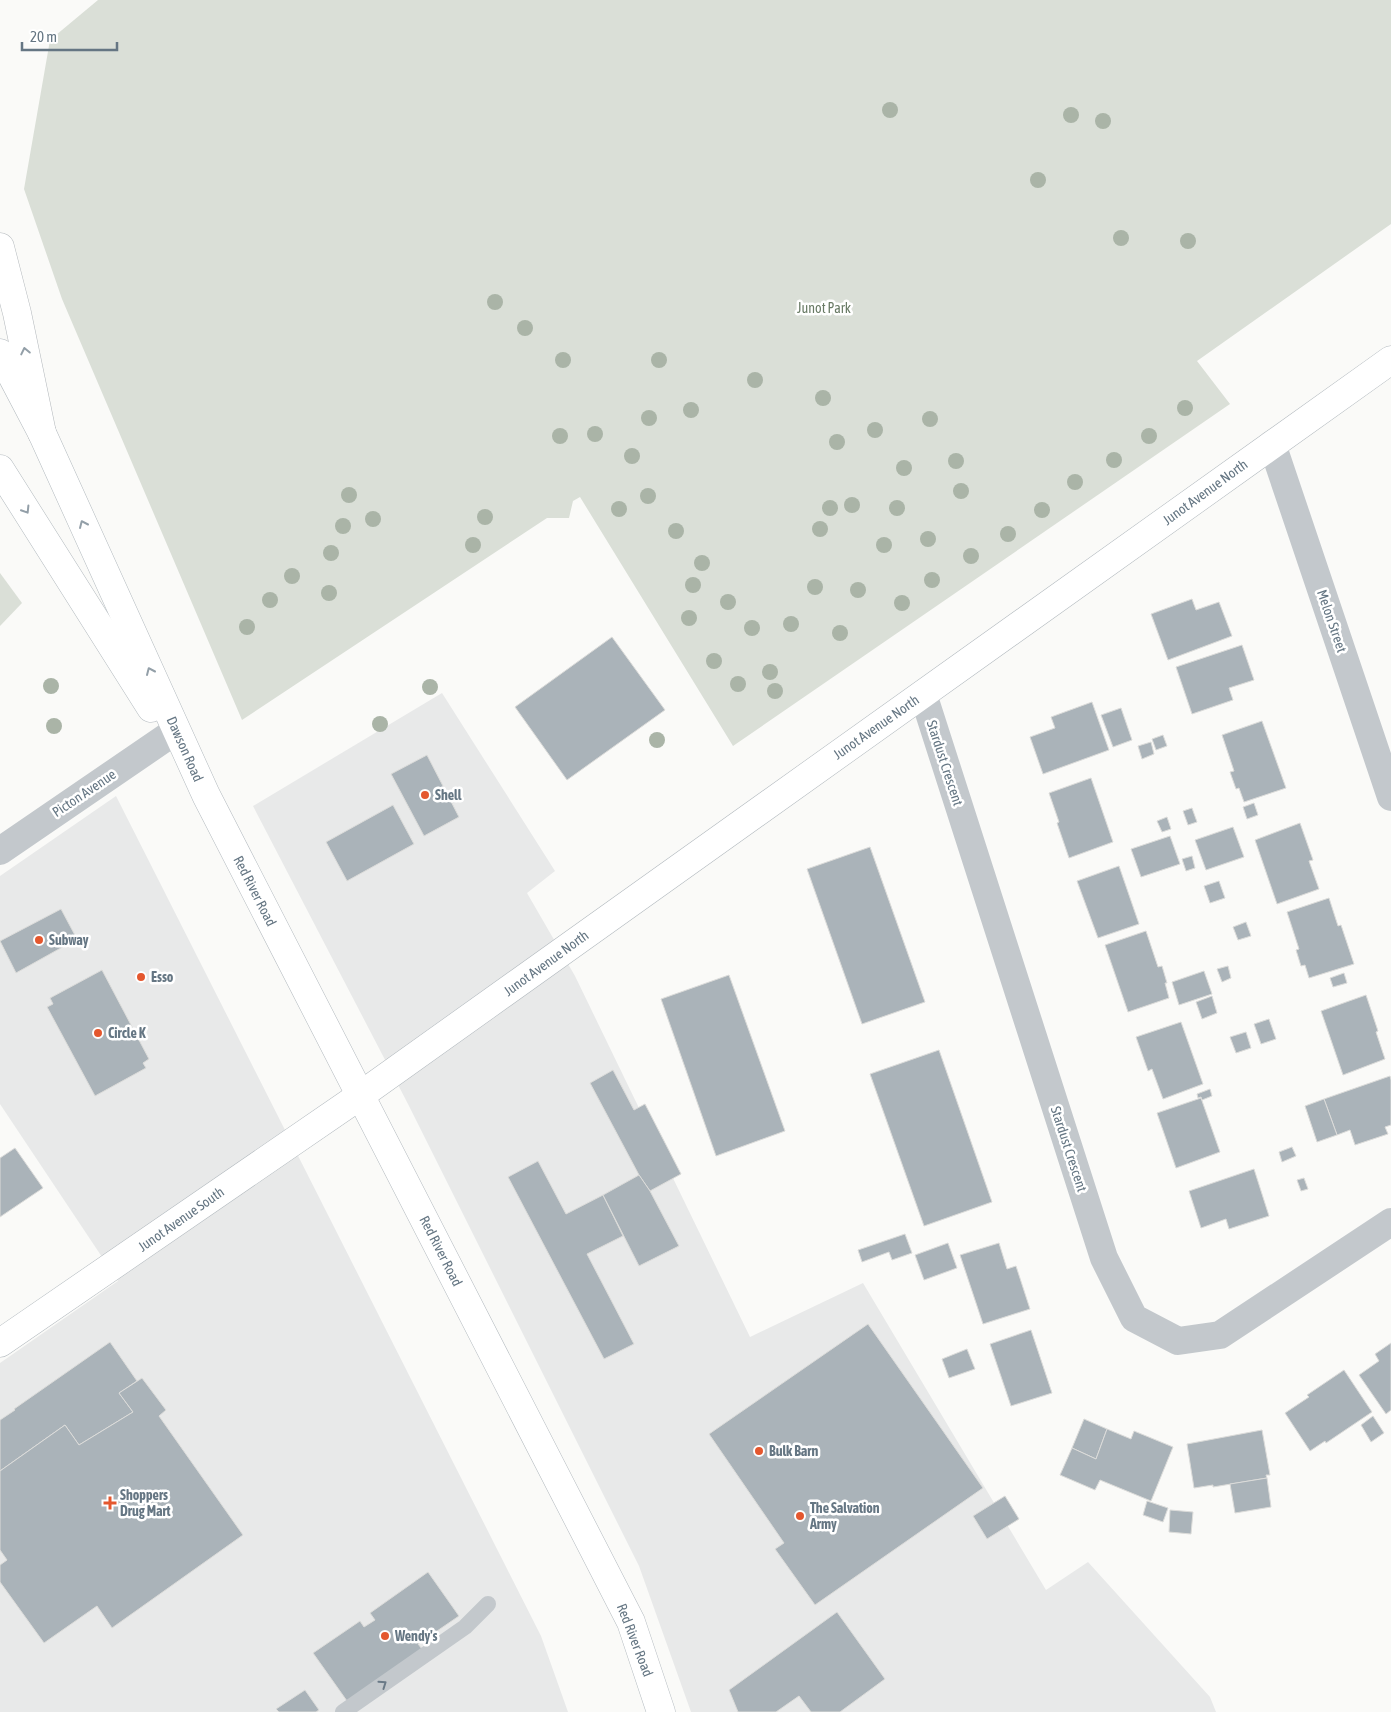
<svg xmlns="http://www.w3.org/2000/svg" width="1391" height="1712" viewBox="0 0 1391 1712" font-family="'Asap Condensed',sans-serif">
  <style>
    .built { fill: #e8e9e9 }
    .green { fill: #dadfd7 }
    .building { fill: #aab3b9; stroke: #dcdcda }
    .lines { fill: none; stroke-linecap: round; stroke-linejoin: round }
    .secondary-casing { stroke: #b3babf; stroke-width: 29 }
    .highway-casing { stroke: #b4b9bd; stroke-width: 29 }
    .lane { stroke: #c3c8cc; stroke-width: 16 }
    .street { stroke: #c3c8cc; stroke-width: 28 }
    .secondary { stroke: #fff; stroke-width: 28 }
    .highway { stroke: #fff; stroke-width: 28 }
    .tree { fill: #aab4a7 }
    .oneway { stroke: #939fa8 }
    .oneway2 { stroke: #6a7a87 }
    .poi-dot { fill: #e4572e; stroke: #fff; stroke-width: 2 }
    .labels { text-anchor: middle; stroke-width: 5; stroke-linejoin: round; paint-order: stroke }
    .park-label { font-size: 14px; fill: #687a64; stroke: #fff }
    .street-label { font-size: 14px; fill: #657683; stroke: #fff }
    .poi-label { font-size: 14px; font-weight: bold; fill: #657683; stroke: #fff; text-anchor: start }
  </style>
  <rect width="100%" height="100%" fill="#fafaf8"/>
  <g class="built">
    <path d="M442 693 555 871 527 893 575 976 750 1337 863 1283 1046 1590 1088 1562 1210 1697 1216 1712H691L639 1566 408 1104 253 806Z"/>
    <path d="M116 796 541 1636 568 1712H0V1363L118 1281 0 1104V876Z"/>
  </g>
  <g class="green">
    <path d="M98 0H1391V224L1197 361 1230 404 733 746 580 497 573 501 569 518H547L242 720 62 299 24 189 50 40Z"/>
    <path d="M0 573 22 603 0 626Z"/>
  </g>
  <g class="building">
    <path d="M1192 599 1196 610 1219 602 1232 636 1168 660 1151 614Z"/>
    <path d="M612 637 665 710 567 780 515 707Z"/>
    <path d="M1242 645 1254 680 1229 688 1233 700 1192 714 1176 667Z"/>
    <path d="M1092 702 1109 750 1043 774 1030 737 1055 728 1051 717Z"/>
    <path d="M1121 708 1132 740 1113 747 1101 715Z"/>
    <path d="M1262 721 1286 788 1244 802 1239 788 1236 789 1230 772 1234 771 1222 735Z"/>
    <path d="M1163 735 1167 746 1156 750 1152 739Z"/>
    <path d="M1151 742 1154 754 1142 759 1138 746Z"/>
    <path d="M427 755 459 817 424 836 391 774Z"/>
    <path d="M1091 778 1113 842 1069 858 1057 823 1059 822 1049 793Z"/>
    <path d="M1254 803 1258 815 1247 819 1243 807Z"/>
    <path d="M393 805 414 844 347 881 326 842Z"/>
    <path d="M1192 808 1197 822 1188 825 1183 811Z"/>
    <path d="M1167 817 1171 829 1162 832 1157 821Z"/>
    <path d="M1300 823 1313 860 1309 861 1319 889 1277 904 1255 840Z"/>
    <path d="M1233 827 1244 857 1206 870 1195 840Z"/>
    <path d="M1170 836 1180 864 1141 877 1131 849Z"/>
    <path d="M870 847 925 1002 862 1024 807 869Z"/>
    <path d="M1192 856 1195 868 1186 871 1182 859Z"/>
    <path d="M1119 866 1139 924 1098 938 1077 881Z"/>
    <path d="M1219 881 1225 898 1210 903 1204 886Z"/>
    <path d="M1329 898 1338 926 1341 925 1354 964 1309 978 1305 965 1301 966 1296 950 1299 949 1287 912Z"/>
    <path d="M61 909 77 939 16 973 0 941Z"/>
    <path d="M1246 922 1251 936 1238 940 1233 927Z"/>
    <path d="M1146 931 1158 967 1162 966 1167 983H1165L1169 998 1128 1012 1105 945Z"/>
    <path d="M1228 966 1231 978 1222 982 1217 969Z"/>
    <path d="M102 970 149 1059 143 1063 146 1068 95 1096 47 1007 53 1004 50 998Z"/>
    <path d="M1204 971 1212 994 1179 1005 1172 982Z"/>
    <path d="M1344 973 1347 983 1333 987 1330 978Z"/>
    <path d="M729 975 785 1131 716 1156 661 999Z"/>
    <path d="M1366 995 1378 1031 1376 1032 1385 1059 1343 1075 1321 1011Z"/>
    <path d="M1212 996 1217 1013 1202 1019 1196 1002Z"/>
    <path d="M1269 1019 1276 1039 1261 1044 1254 1024Z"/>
    <path d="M1181 1022 1203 1084 1163 1099 1152 1069 1148 1071 1136 1037Z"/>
    <path d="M1246 1032 1251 1048 1236 1053 1230 1037Z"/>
    <path d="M939 1050 992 1202 924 1226 870 1074Z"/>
    <path d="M613 1070 634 1110 645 1104 681 1174 650 1191 639 1175 590 1083Z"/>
    <path d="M1390 1076 1391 1080V1125L1385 1127 1388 1134 1355 1145 1350 1130 1337 1135 1324 1099Z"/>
    <path d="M1210 1089 1212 1096 1202 1100 1201 1097 1198 1098 1197 1094Z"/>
    <path d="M1201 1098 1220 1152 1176 1168 1157 1113Z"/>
    <path d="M1324 1099 1337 1135 1317 1142 1305 1106Z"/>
    <path d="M1292 1147 1296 1156 1282 1162 1279 1152Z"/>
    <path d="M15 1148 43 1188 0 1217V1158Z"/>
    <path d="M538 1161 566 1214 603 1195 623 1236 587 1254 634 1344 604 1359 508 1177Z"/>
    <path d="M1254 1169 1269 1216 1229 1229 1226 1219 1201 1228 1189 1191Z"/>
    <path d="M639 1175 650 1191 679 1246 639 1266 603 1195Z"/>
    <path d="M1304 1178 1308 1189 1301 1191 1297 1180Z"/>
    <path d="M905 1234 912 1253 892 1260 889 1252 862 1262 858 1250Z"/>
    <path d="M948 1243 957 1268 924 1280 915 1255Z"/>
    <path d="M999 1243 1007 1269 1016 1266 1030 1309 983 1324 960 1255Z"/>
    <path d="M868 1324 983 1488 815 1605 775 1549 784 1543 709 1434Z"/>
    <path d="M1031 1330 1052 1393 1011 1406 990 1344Z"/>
    <path d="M110 1342 137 1381 119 1393 133 1412 79 1445 65 1425 0 1471V1420L15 1410 14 1409Z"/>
    <path d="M1391 1343V1410L1386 1414 1359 1375 1379 1361 1375 1354Z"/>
    <path d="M967 1349 975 1369 949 1378 942 1359Z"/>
    <path d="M1344 1370 1372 1412 1326 1443 1325 1441 1310 1451 1285 1413 1309 1397 1307 1395Z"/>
    <path d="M142 1378 166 1410 159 1416 243 1535 112 1628 97 1606 44 1643 0 1582V1565L7 1560 0 1550V1471L65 1425 79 1445 133 1412 119 1393Z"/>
    <path d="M1373 1416 1384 1433 1371 1442 1361 1425Z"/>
    <path d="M1084 1419 1107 1429 1096 1459 1072 1448Z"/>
    <path d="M1107 1429 1131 1439 1134 1431 1173 1447 1151 1501 1100 1480 1095 1490 1060 1475 1072 1448 1096 1459Z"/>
    <path d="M1262 1430 1270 1475H1266L1267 1478 1213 1487V1485L1194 1488 1187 1444Z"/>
    <path d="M1267 1478 1271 1507 1235 1513 1230 1484Z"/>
    <path d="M1005 1496 1019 1519 987 1539 973 1516Z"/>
    <path d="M1147 1501 1168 1508 1163 1522 1143 1515Z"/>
    <path d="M1170 1510 1193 1512 1191 1534 1169 1532Z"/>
    <path d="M428 1572 459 1616 418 1644 422 1649 347 1701 313 1653 360 1621 364 1627 375 1620 370 1613Z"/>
    <path d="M837 1612 885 1679 840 1712H811L799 1696 776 1712H738L729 1690Z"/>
    <path d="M305 1690 319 1710 316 1712H279L276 1709Z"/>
  </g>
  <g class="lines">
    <g class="secondary-casing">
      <g id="secondary">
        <path d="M0 353 42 433 206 795 631 1622 661 1712"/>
        <path d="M0 469 151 708"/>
        <path d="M0 1343 361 1095 1391 360"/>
      </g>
    </g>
    <g class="highway-casing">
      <path id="highway" d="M0 247 17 313 42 433"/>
    </g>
    <path class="lane" d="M343 1712 465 1627 488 1604"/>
    <g class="street">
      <path d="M1272 444 1391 797"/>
      <path d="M923 694 1104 1258 1134 1318 1178 1341 1220 1335 1391 1222"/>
      <path d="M0 851 168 736"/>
    </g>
    <use href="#secondary" class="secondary"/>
    <use href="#highway" class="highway"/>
  </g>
  <g class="tree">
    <circle cx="890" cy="110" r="8"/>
    <circle cx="1071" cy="115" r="8"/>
    <circle cx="1103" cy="121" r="8"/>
    <circle cx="1038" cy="180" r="8"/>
    <circle cx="1121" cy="238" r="8"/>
    <circle cx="1188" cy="241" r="8"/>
    <circle cx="495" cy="302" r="8"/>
    <circle cx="525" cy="328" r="8"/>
    <circle cx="563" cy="360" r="8"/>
    <circle cx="659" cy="360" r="8"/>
    <circle cx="755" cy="380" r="8"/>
    <circle cx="823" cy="398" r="8"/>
    <circle cx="1185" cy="408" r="8"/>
    <circle cx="691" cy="410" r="8"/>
    <circle cx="649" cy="418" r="8"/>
    <circle cx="930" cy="419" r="8"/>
    <circle cx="875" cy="430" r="8"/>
    <circle cx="595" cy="434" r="8"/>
    <circle cx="560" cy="436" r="8"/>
    <circle cx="1149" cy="436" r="8"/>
    <circle cx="837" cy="442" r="8"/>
    <circle cx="632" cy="456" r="8"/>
    <circle cx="1114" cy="460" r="8"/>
    <circle cx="956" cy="461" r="8"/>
    <circle cx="904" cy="468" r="8"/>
    <circle cx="1075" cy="482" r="8"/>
    <circle cx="961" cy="491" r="8"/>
    <circle cx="349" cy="495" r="8"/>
    <circle cx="648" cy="496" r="8"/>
    <circle cx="852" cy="505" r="8"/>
    <circle cx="830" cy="508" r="8"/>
    <circle cx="897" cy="508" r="8"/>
    <circle cx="619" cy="509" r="8"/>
    <circle cx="1042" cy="510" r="8"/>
    <circle cx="485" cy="517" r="8"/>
    <circle cx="373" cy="519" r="8"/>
    <circle cx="343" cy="526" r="8"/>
    <circle cx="820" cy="529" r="8"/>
    <circle cx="676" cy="531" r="8"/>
    <circle cx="1008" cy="534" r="8"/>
    <circle cx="928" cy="539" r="8"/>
    <circle cx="473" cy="545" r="8"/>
    <circle cx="884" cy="545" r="8"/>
    <circle cx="331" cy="553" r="8"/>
    <circle cx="971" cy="556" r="8"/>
    <circle cx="702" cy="563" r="8"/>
    <circle cx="292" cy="576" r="8"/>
    <circle cx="932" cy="580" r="8"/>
    <circle cx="693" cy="585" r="8"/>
    <circle cx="815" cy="587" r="8"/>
    <circle cx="858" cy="590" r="8"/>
    <circle cx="329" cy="593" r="8"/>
    <circle cx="270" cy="600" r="8"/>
    <circle cx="728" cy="602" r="8"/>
    <circle cx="902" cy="603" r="8"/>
    <circle cx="689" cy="618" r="8"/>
    <circle cx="791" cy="624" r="8"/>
    <circle cx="247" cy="627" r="8"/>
    <circle cx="752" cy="628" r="8"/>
    <circle cx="840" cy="633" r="8"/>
    <circle cx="714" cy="661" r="8"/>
    <circle cx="770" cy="672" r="8"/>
    <circle cx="738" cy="684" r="8"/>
    <circle cx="51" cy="686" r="8"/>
    <circle cx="430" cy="687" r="8"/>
    <circle cx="775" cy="691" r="8"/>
    <circle cx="380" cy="724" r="8"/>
    <circle cx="54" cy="726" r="8"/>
    <circle cx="657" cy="740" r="8"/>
  </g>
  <defs><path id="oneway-chevron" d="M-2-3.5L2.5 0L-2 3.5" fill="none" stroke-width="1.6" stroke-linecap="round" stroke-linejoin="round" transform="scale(1.25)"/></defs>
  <g class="oneway">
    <use href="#oneway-chevron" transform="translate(25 351) rotate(-102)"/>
    <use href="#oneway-chevron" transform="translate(26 510) rotate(58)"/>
    <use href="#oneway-chevron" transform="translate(83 524) rotate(-114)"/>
    <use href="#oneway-chevron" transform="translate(150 671) rotate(-114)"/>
  </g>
  <use class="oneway2" href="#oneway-chevron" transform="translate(383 1684) rotate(-35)"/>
  <g class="poi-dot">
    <circle cx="425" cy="795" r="5"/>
    <circle cx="39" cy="940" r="5"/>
    <circle cx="141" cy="977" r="5"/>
    <circle cx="98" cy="1033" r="5"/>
    <circle cx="759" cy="1451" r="5"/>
    <path d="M107.5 1495.5h5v5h5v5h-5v5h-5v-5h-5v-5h5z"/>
    <circle cx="800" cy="1516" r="5"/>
    <circle cx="385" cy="1636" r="5"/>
  </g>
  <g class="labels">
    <g class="park-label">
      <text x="824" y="313">Junot Park</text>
    </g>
    <g class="street-label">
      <text transform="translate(1205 492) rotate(-36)" y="5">Junot Avenue North</text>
      <text transform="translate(1332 621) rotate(71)" y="5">Melon Street</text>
      <text transform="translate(876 727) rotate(-35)" y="5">Junot Avenue North</text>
      <text transform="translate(185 749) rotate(66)" y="5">Dawson Road</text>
      <text transform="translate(945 763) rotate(72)" y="5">Stardust Crescent</text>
      <text transform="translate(84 793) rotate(-34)" y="5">Picton Avenue</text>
      <text transform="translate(255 891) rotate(63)" y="5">Red River Road</text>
      <text transform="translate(546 963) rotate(-36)" y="5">Junot Avenue North</text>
      <text transform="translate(1069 1149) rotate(72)" y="5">Stardust Crescent</text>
      <text transform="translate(181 1219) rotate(-35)" y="5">Junot Avenue South</text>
      <text transform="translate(441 1251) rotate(63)" y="5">Red River Road</text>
      <text transform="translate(635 1640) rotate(69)" y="5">Red River Road</text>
    </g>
    <g class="poi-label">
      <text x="435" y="800">Shell</text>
      <text x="49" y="945">Subway</text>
      <text x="151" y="982">Esso</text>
      <text x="108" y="1038">Circle K</text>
      <text x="769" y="1456">Bulk Barn</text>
      <text x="120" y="1500">Shoppers<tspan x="120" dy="16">Drug Mart</tspan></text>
      <text x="810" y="1513">The Salvation<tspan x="810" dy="16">Army</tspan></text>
      <text x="395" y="1641">Wendy's</text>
    </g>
  </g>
  <path d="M22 42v8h95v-8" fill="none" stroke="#657683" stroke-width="2.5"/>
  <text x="30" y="42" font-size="15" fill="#657683" stroke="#ffffff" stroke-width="4" paint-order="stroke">20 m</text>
</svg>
